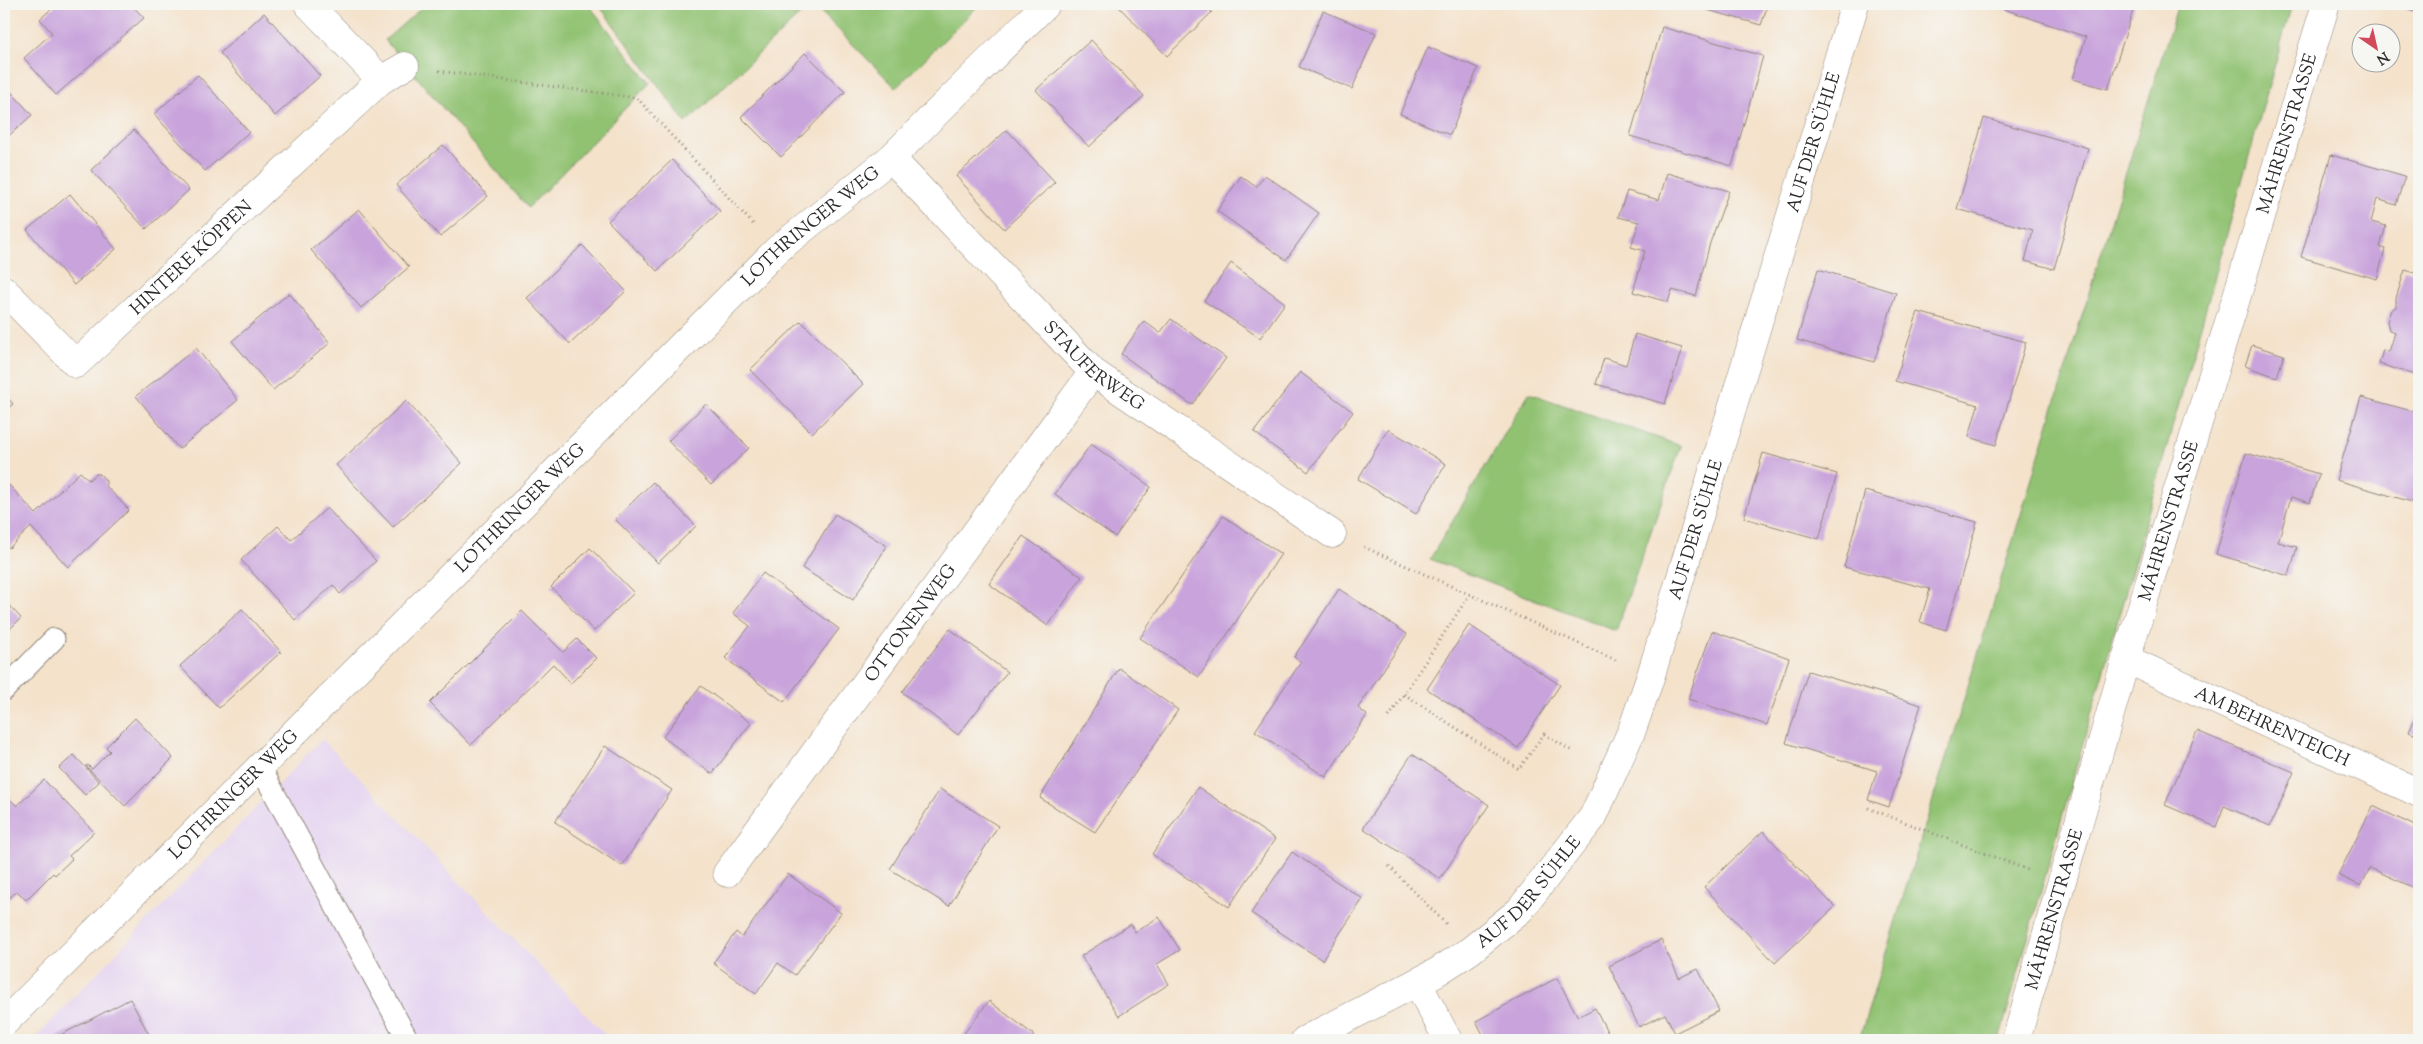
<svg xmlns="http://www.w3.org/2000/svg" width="2423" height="1044" viewBox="0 0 2423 1044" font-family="'Sorts Mill Goudy',serif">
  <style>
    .built { fill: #e5d3f1 }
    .green { fill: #91c272; stroke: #5e764e }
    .building { fill: #c9a4dc }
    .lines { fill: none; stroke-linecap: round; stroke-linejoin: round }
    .lane-casing { stroke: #90867b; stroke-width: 23 }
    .street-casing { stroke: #90867b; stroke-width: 29 }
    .path { stroke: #90867b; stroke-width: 3; stroke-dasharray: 1 4; stroke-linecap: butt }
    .lane { stroke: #fff; stroke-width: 21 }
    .street { stroke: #fff; stroke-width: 28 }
    .labels { text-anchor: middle; stroke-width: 5; stroke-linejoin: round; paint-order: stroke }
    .street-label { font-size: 18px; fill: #2b2b2b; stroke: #f6f6f2 }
  </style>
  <rect width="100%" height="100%" fill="#f6f6f2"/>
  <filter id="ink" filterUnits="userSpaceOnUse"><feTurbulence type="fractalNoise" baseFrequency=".02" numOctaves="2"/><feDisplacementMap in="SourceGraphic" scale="10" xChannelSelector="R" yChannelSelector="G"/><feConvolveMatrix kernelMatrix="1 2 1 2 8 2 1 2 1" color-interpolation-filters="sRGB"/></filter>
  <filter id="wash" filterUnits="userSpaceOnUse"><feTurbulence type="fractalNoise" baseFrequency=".0096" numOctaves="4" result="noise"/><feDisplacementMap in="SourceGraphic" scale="20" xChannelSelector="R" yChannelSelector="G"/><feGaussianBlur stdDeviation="1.12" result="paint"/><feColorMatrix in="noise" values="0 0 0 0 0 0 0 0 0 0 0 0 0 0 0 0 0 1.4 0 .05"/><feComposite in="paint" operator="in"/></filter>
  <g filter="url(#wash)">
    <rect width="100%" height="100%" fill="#f4e2cb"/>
    <path class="built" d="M322 739 610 1040H33Z"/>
    <g class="green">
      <path d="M426 4H588L650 83 528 208 385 40Z"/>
      <path d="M598 4H811L686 123Z"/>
      <path d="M813 4H980L896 88Z"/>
      <path d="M2178 4H2292L1999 1040H1859Z"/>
      <path d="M1529 393 1681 446 1616 631 1430 559Z"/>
    </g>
    <g id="blocks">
      <g class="building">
        <path d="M57 4H131L144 18 56 95 24 58 52 33 40 19Z"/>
        <path d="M375 4H385L380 9Z"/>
        <path d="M1118 4H1203L1212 12 1167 56 1117 5Z"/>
        <path d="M1698 4H1768L1761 25 1697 7Z"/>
        <path d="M2000 4H2135L2108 89 2073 79 2086 37 1998 7Z"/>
        <path d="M2392 4H2419V12Z"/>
        <path d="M1323 11 1376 33 1352 89 1299 67Z"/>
        <path d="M264 13 320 76 275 116 220 53Z"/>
        <path d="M1662 27 1763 56 1732 166 1630 136Z"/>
        <path d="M1091 40 1144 96 1089 147 1036 90Z"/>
        <path d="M1428 47 1478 68 1450 135 1400 114Z"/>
        <path d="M805 53 845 92 781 157 741 117Z"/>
        <path d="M198 75 249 132 205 171 154 114Z"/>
        <path d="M4 84 32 115 4 140Z"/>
        <path d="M1984 118 2088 148 2054 269 2025 261 2033 230 1957 209Z"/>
        <path d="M134 130 189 190 146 229 91 170Z"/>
        <path d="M1007 130 1055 182 1004 229 956 176Z"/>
        <path d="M443 145 488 196 440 237 396 185Z"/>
        <path d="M2331 155 2405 176 2396 205 2377 199 2371 222 2386 226 2380 247 2385 249 2377 279 2301 257Z"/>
        <path d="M672 160 720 211 657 271 608 221Z"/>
        <path d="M1667 173 1729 191 1710 243 1696 296 1672 290 1668 302 1633 292 1645 251 1631 247 1639 222 1618 217 1627 191 1659 200Z"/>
        <path d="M1265 175 1319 213 1286 260 1217 211 1241 176 1256 187Z"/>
        <path d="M70 194 116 249 74 285 27 230Z"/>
        <path d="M359 209 409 267 361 308 311 250Z"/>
        <path d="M582 245 626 291 570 344 527 298Z"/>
        <path d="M1231 263 1285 303 1260 338 1204 301Z"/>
        <path d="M1818 269 1896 293 1874 362 1797 340Z"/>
        <path d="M2405 270 2419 274V376L2379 364 2383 350 2389 352 2395 332 2389 330 2387 321 2391 310 2396 307V298Z"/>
        <path d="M289 293 330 343 273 390 232 341Z"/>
        <path d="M1918 312 2026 342 1996 445 1969 437 1978 405 1895 381Z"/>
        <path d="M1171 319 1226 358 1192 405 1121 354 1144 321 1160 333Z"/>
        <path d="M801 321 863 384 812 433 750 370Z"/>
        <path d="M1635 334 1682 348 1665 404 1596 384 1604 358 1626 365Z"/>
        <path d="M2252 345 2284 355 2277 377 2245 366Z"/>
        <path d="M196 348 238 400 179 449 136 396Z"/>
        <path d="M1300 372 1353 412 1308 472 1254 432Z"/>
        <path d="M4 393 13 404 4 412Z"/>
        <path d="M2361 397 2419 413V504L2336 480Z"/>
        <path d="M406 401 462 463 393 527 336 465Z"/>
        <path d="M706 404 749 448 711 485 668 441Z"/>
        <path d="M1388 429 1446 464 1416 514 1358 479Z"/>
        <path d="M1091 444 1151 487 1115 537 1055 494Z"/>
        <path d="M1763 453 1837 474 1819 539 1744 518Z"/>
        <path d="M2246 453 2319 474 2310 503 2291 497 2278 542 2297 547 2289 576 2216 554Z"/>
        <path d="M80 472 89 480 96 474H100L106 481V486L129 510 68 567 31 527 9 548 4 542V489L9 485 36 514Z"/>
        <path d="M653 482 696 526 658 563 615 519Z"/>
        <path d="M1865 491 1977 522 1946 630 1920 622 1930 589 1844 567Z"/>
        <path d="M327 508 376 561 340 594 333 585 295 620 241 560 278 526 291 540Z"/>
        <path d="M835 514 887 546 853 600 802 568Z"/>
        <path d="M1223 516 1281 554 1199 677 1140 638Z"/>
        <path d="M1023 536 1082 577 1048 626 989 584Z"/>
        <path d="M590 548 634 593 594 631 551 587Z"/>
        <path d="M763 573 839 629 784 702 725 658 750 626 733 613Z"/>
        <path d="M1339 589 1407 634 1358 708 1367 715 1326 777 1255 731 1301 662 1294 657Z"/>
        <path d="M4 600 21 618 4 635Z"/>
        <path d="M242 609 281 652 219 708 180 666Z"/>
        <path d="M522 611 563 652 577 639 596 658 571 683 553 664 471 745 430 703Z"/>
        <path d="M1469 625 1560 685 1518 748 1427 689Z"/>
        <path d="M950 629 1007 672 958 735 902 692Z"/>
        <path d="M1712 631 1789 658 1767 725 1688 699Z"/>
        <path d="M1119 668 1178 710 1095 832 1040 798Z"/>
        <path d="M1808 671 1921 705 1889 807 1868 800 1877 771 1786 743Z"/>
        <path d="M701 686 751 723 712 774 663 737Z"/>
        <path d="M2419 709V736L2409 732Z"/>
        <path d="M135 718 173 758 125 806 86 766 88 765 92 769 110 751 106 747Z"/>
        <path d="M2197 731 2294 772 2270 826 2224 806 2216 827 2165 805Z"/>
        <path d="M605 746 672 790 622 866 555 822Z"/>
        <path d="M1412 754 1489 805 1440 879 1363 828Z"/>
        <path d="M74 755 99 782 85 795 59 768Z"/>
        <path d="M44 780 94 832 69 856 72 859 55 875 53 873 26 900 17 891 5 902 4 793 17 806Z"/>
        <path d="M1198 787 1275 839 1229 907 1152 854Z"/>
        <path d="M940 789 998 826 949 906 890 869Z"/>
        <path d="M2373 806 2419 828V890L2370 868 2361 886 2338 875Z"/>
        <path d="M1763 831 1835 907 1775 963 1704 887Z"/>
        <path d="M1292 852 1363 899 1322 960 1251 913Z"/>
        <path d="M788 874 841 913 795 975 778 963 756 994 713 963 736 932 742 937Z"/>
        <path d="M1159 917 1180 950 1157 964 1169 984 1119 1016 1081 956 1131 924 1135 932Z"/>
        <path d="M1661 940 1679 978 1698 969 1719 1011 1675 1033 1665 1014 1639 1027 1609 966Z"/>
        <path d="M1557 978 1578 1017 1595 1008 1611 1039 1486 1040 1476 1021Z"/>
        <path d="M130 999 152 1040H51Z"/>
        <path d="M989 1001 1034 1035 1030 1040H959Z"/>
      </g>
    </g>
  </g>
  <g filter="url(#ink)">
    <use href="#blocks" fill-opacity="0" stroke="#90867b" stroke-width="1"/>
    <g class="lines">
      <g class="lane-casing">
        <g id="lane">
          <path d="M4 690 54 639"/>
          <path d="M260 767 408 1040"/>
        </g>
      </g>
      <g class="street-casing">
        <g id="street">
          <path d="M381 80 405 66"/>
          <path id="s1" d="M891 158 1093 372 1332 534"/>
          <path id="s2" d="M4 290 76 364 381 80 308 4"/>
          <path id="s3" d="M2126 659 2419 793"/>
          <path id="s4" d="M727 873 1093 372"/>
          <path d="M1417 982 1448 1040"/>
          <path id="s5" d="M4 1023 777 250 891 158 1046 4"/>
          <path id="s6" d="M1305 1040 1437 972 1471 950 1520 910 1593 817 1632 730 1651 675 1855 4"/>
          <path id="s7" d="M2016 1040 2126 659 2326 4"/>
        </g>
      </g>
      <g class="path">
        <path d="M439 71 637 98 753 224"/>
        <path d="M1364 547 1618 661"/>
        <path d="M1470 594 1404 694 1519 769 1544 734 1572 751"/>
        <path d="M1389 717 1404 694"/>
        <path d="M1868 808 2028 870"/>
        <path d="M1389 866 1446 924"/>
      </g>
      <use href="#lane" class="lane"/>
      <use href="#street" class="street"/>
    </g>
  </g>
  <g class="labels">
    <g class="street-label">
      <text dy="6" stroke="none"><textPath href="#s7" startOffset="946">MÄHRENSTRASSE</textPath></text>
      <text dy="6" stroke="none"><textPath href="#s6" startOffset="1081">AUF DER SÜHLE</textPath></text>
      <text dy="6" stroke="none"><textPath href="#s5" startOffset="1134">LOTHRINGER WEG</textPath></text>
      <text dy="6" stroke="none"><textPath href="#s2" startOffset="260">HINTERE KÖPPEN</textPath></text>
      <text dy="6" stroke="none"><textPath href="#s1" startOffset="291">STAUFERWEG</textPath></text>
      <text dy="6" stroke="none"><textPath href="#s5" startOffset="729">LOTHRINGER WEG</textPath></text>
      <text dy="6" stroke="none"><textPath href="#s7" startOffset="541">MÄHRENSTRASSE</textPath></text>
      <text dy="6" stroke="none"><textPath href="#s6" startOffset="676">AUF DER SÜHLE</textPath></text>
      <text dy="6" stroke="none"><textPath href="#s4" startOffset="310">OTTONENWEG</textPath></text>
      <text dy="6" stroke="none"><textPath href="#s3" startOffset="161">AM BEHRENTEICH</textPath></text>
      <text dy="6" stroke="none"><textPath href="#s5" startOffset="324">LOTHRINGER WEG</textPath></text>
      <text dy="6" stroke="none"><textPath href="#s6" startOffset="271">AUF DER SÜHLE</textPath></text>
      <text dy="6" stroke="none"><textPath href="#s7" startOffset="136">MÄHRENSTRASSE</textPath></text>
    </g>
  </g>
  <rect width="2423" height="1044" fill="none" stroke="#f6f6f2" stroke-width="20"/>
  <g transform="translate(2376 48) rotate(146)"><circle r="24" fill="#f6f6f2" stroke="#a5a5a2"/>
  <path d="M0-4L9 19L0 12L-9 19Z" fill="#d1495b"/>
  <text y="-8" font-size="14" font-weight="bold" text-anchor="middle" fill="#2b2b2b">N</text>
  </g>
</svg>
